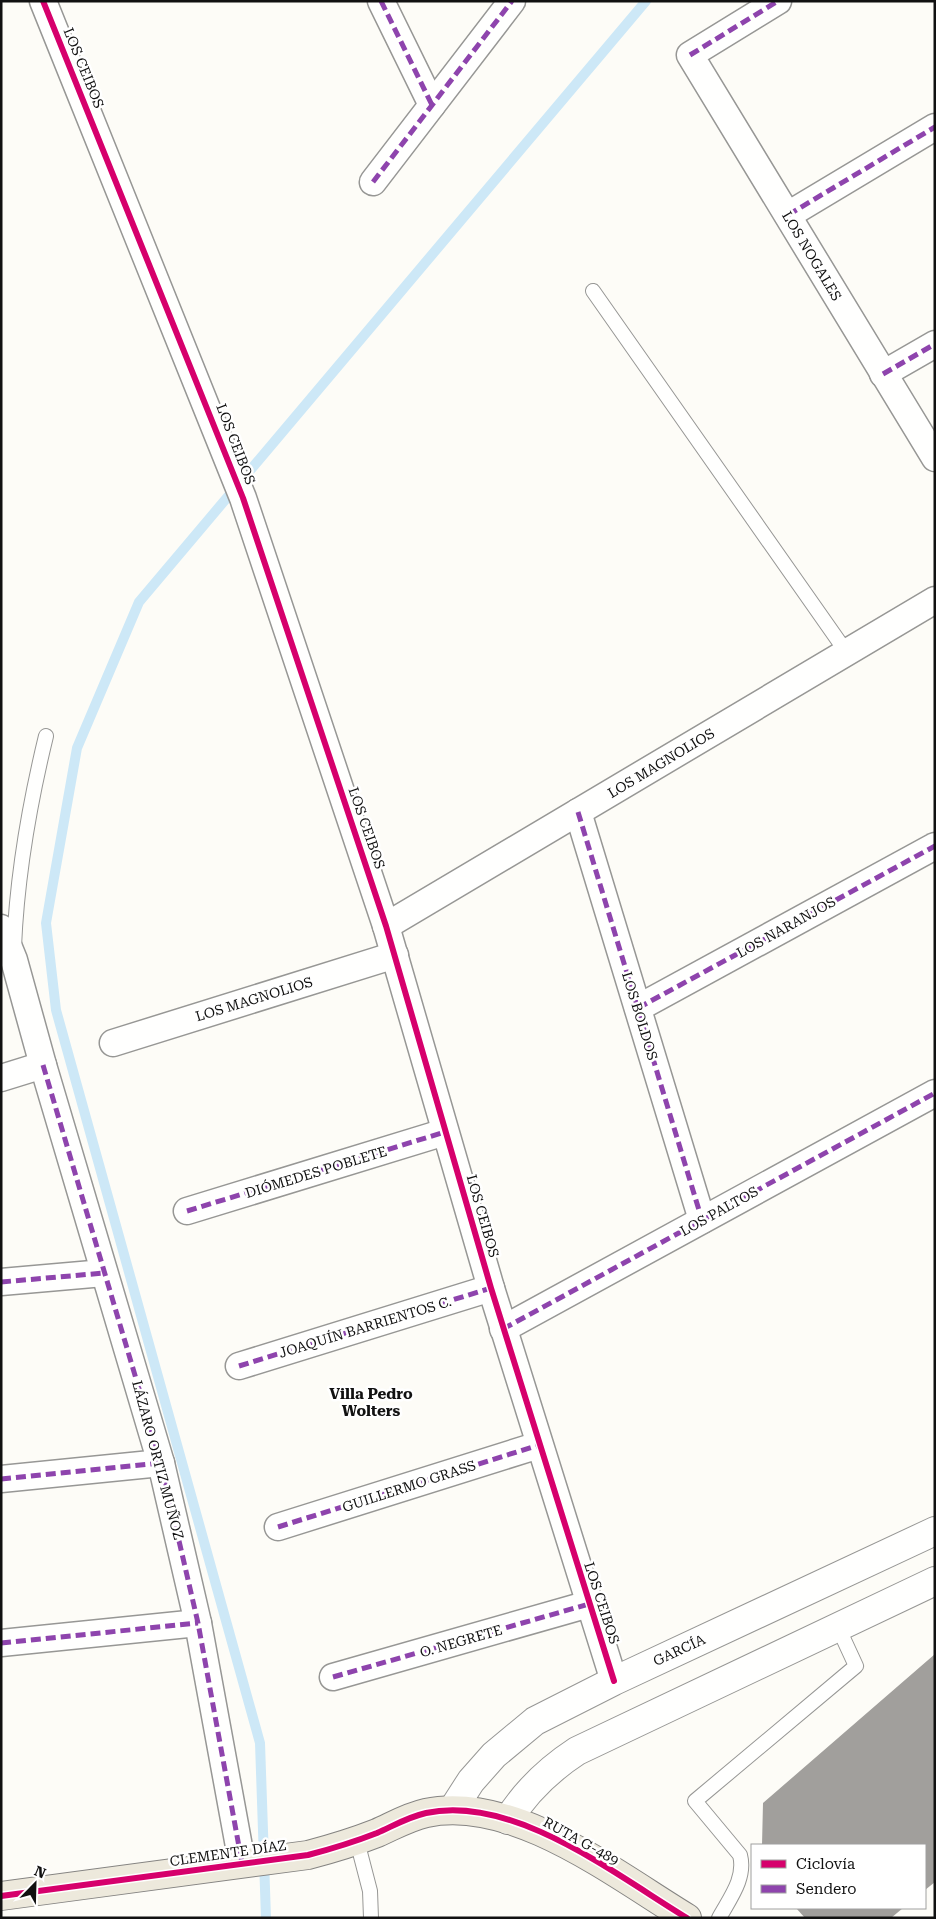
<svg xmlns="http://www.w3.org/2000/svg" width="936" height="1919" viewBox="0 0 936 1919" font-family="'Roboto Serif',serif">
  <style>
    .lines { fill: none; stroke-linecap: round; stroke-linejoin: round }
    .stream { stroke: #cde8f7; stroke-width: 10 }
    .building { fill: #a19f9c }
    .service-casing { stroke: #979795; stroke-width: 16 }
    .minor-casing { stroke: #979795; stroke-width: 29 }
    .tertiary-casing { stroke: #979795; stroke-width: 30 }
    .primary-casing { stroke: #858482; stroke-width: 30 }
    .service { stroke: #fffffe; stroke-width: 14 }
    .minor { stroke: #fffffe; stroke-width: 26 }
    .tertiary { stroke: #fffffe; stroke-width: 28 }
    .primary { stroke: #ede9dc; stroke-width: 28 }
    .quiet { stroke: #8e44ad; stroke-width: 5; stroke-dasharray: 10 5; stroke-linecap: butt }
    .cycleway-casing { stroke: #fff; stroke-width: 9 }
    .cycleway { stroke: #d6006c; stroke-width: 6 }
    .labels { text-anchor: middle; stroke-width: 5; stroke-linejoin: round; paint-order: stroke }
    .street-label { font-size: 14px; fill: #111; stroke: #fff }
    .neighbourhood-label { font-size: 15px; font-weight: bold; fill: #111; stroke: #fff }
  </style>
  <rect width="100%" height="100%" fill="#fdfcf7"/>
  <g class="lines">
    <path class="stream" d="M266 1918 260 1743 56 1010 46 923 77 748 139 602 646 1"/>
  </g>
  <g class="building">
    <path d="M935 1654V1882L925 1890V1845H762L763 1803Z"/>
    <path d="M796 1908H903L891 1918H805Z"/>
  </g>
  <g class="lines">
    <g class="service-casing">
      <g id="service">
        <path d="M593 291 847 653"/>
        <path d="M14 947C17 875 29 806 46 736"/>
        <path d="M357 1841 370 1891 371 1918"/>
        <path d="M719 1918C730 1898 746 1878 740 1855L695 1801 856 1666 838 1627"/>
      </g>
    </g>
    <g class="minor-casing">
      <g id="minor">
        <path d="M43 1 243 498 386 926 491 1288 614 1681"/>
        <path d="M381 1 432 105"/>
        <path d="M778 1 690 55 935 458"/>
        <path d="M373 182 512 1"/>
        <path d="M788 215 935 127"/>
        <path d="M883 374 935 344"/>
        <path d="M578 812 702 1220"/>
        <path d="M386 926 935 600"/>
        <path d="M1 928 14 960 43 1065 161 1463 198 1623 242 1863"/>
        <path d="M638 1008 935 846"/>
        <path d="M113 1043 395 955"/>
        <path d="M1 1078 43 1065"/>
        <path d="M187 1211 445 1132"/>
        <path d="M1 1282 104 1273"/>
        <path d="M503 1329 935 1093"/>
        <path d="M239 1366 491 1288"/>
        <path d="M1 1479 161 1463"/>
        <path d="M278 1527 539 1445"/>
        <path d="M1 1643 198 1623"/>
        <path d="M333 1677 589 1604"/>
      </g>
    </g>
    <g class="tertiary-casing">
      <g id="tertiary">
        <path d="M453 1809 471 1781 494 1755 535 1721 614 1681 935 1531"/>
        <path d="M508 1820C526 1791 548 1770 577 1751L935 1581"/>
      </g>
    </g>
    <g class="primary-casing">
      <path id="primary" d="M1 1896 308 1855C331 1849 354 1842 377 1833 393 1826 408 1817 426 1813 513 1794 616 1875 687 1918"/>
    </g>
    <use href="#service" class="service"/>
    <use href="#minor" class="minor"/>
    <use href="#tertiary" class="tertiary"/>
    <use href="#primary" class="primary"/>
    <g class="quiet">
      <path d="M381 1 432 105"/>
      <path d="M690 55 778 1"/>
      <path d="M373 182 512 1"/>
      <path d="M788 215 935 127"/>
      <path d="M883 374 935 344"/>
      <path d="M578 812 702 1220"/>
      <path d="M638 1008 935 846"/>
      <path d="M43 1065 161 1463 198 1623 242 1863"/>
      <path d="M187 1211 445 1132"/>
      <path d="M1 1282 104 1273"/>
      <path d="M503 1329 935 1093"/>
      <path d="M239 1366 491 1288"/>
      <path d="M1 1479 161 1463"/>
      <path d="M278 1527 539 1445"/>
      <path d="M1 1643 198 1623"/>
      <path d="M333 1677 589 1604"/>
    </g>
    <g class="cycleway-casing">
      <g id="cycleway">
        <path d="M43 1 243 498 386 926 491 1288 614 1681"/>
        <path d="M1 1896 308 1855C331 1849 354 1842 377 1833 393 1826 408 1817 426 1813 513 1794 616 1875 687 1918"/>
      </g>
    </g>
    <use href="#cycleway" class="cycleway"/>
  </g>
  <g class="labels">
    <g class="street-label">
      <text transform="translate(84 68) rotate(68)" y="5">LOS CEIBOS</text>
      <text transform="translate(812 256) rotate(59)" y="5">LOS NOGALES</text>
      <text transform="translate(236 444) rotate(69)" y="5">LOS CEIBOS</text>
      <text transform="translate(661 763) rotate(-31)" y="5">LOS MAGNOLIOS</text>
      <text transform="translate(367 828) rotate(71)" y="5">LOS CEIBOS</text>
      <text transform="translate(786 927) rotate(-29)" y="5">LOS NARANJOS</text>
      <text transform="translate(254 999) rotate(-17)" y="5">LOS MAGNOLIOS</text>
      <text transform="translate(640 1016) rotate(73)" y="5">LOS BOLDOS</text>
      <text transform="translate(316 1172) rotate(-17)" y="5">DIÓMEDES POBLETE</text>
      <text transform="translate(719 1211) rotate(-29)" y="5">LOS PALTOS</text>
      <text transform="translate(483 1216) rotate(74)" y="5">LOS CEIBOS</text>
      <text transform="translate(365 1327) rotate(-17)" y="5">JOAQUÍN BARRIENTOS C.</text>
      <text transform="translate(158 1460) rotate(75)" y="5">LÁZARO ORTIZ MUÑOZ</text>
      <text transform="translate(409 1486) rotate(-18)" y="5">GUILLERMO GRASS</text>
      <text transform="translate(602 1603) rotate(72)" y="5">LOS CEIBOS</text>
      <text transform="translate(461 1641) rotate(-16)" y="5">O. NEGRETE</text>
      <text transform="translate(679 1650) rotate(-25)" y="5">GARCÍA</text>
      <text transform="translate(581 1841) rotate(29)" y="5">RUTA G-489</text>
      <text transform="translate(228 1853) rotate(-8)" y="5">CLEMENTE DÍAZ</text>
    </g>
    <g class="neighbourhood-label">
      <text x="371" y="1399">Villa Pedro<tspan x="371" dy="17">Wolters</tspan></text>
    </g>
  </g>
  <rect width="936" height="1919" fill="none" stroke="#111111" stroke-width="5"/>
  <rect x="751" y="1844" width="175" height="65" fill="#ffffff" stroke="#a0a0a0"/>
  <rect x="761" y="1860" width="25" height="8" fill="#d6006c" stroke="#a0a0a0"/>
  <text x="796" y="1869" font-size="15" fill="#111111">Ciclovía</text>
  <rect x="761" y="1885" width="25" height="8" fill="#8e44ad" stroke="#a0a0a0"/>
  <text x="796" y="1894" font-size="15" fill="#111111">Sendero</text>
  <g transform="translate(35 1884) rotate(23)" stroke="#ffffff" stroke-width="4" paint-order="stroke">
  <path d="M0-4L9 19L0 12L-9 19Z" fill="#111111"/>
  <text y="-8" font-size="14" font-weight="bold" text-anchor="middle" fill="#111111">N</text>
  </g>
</svg>
